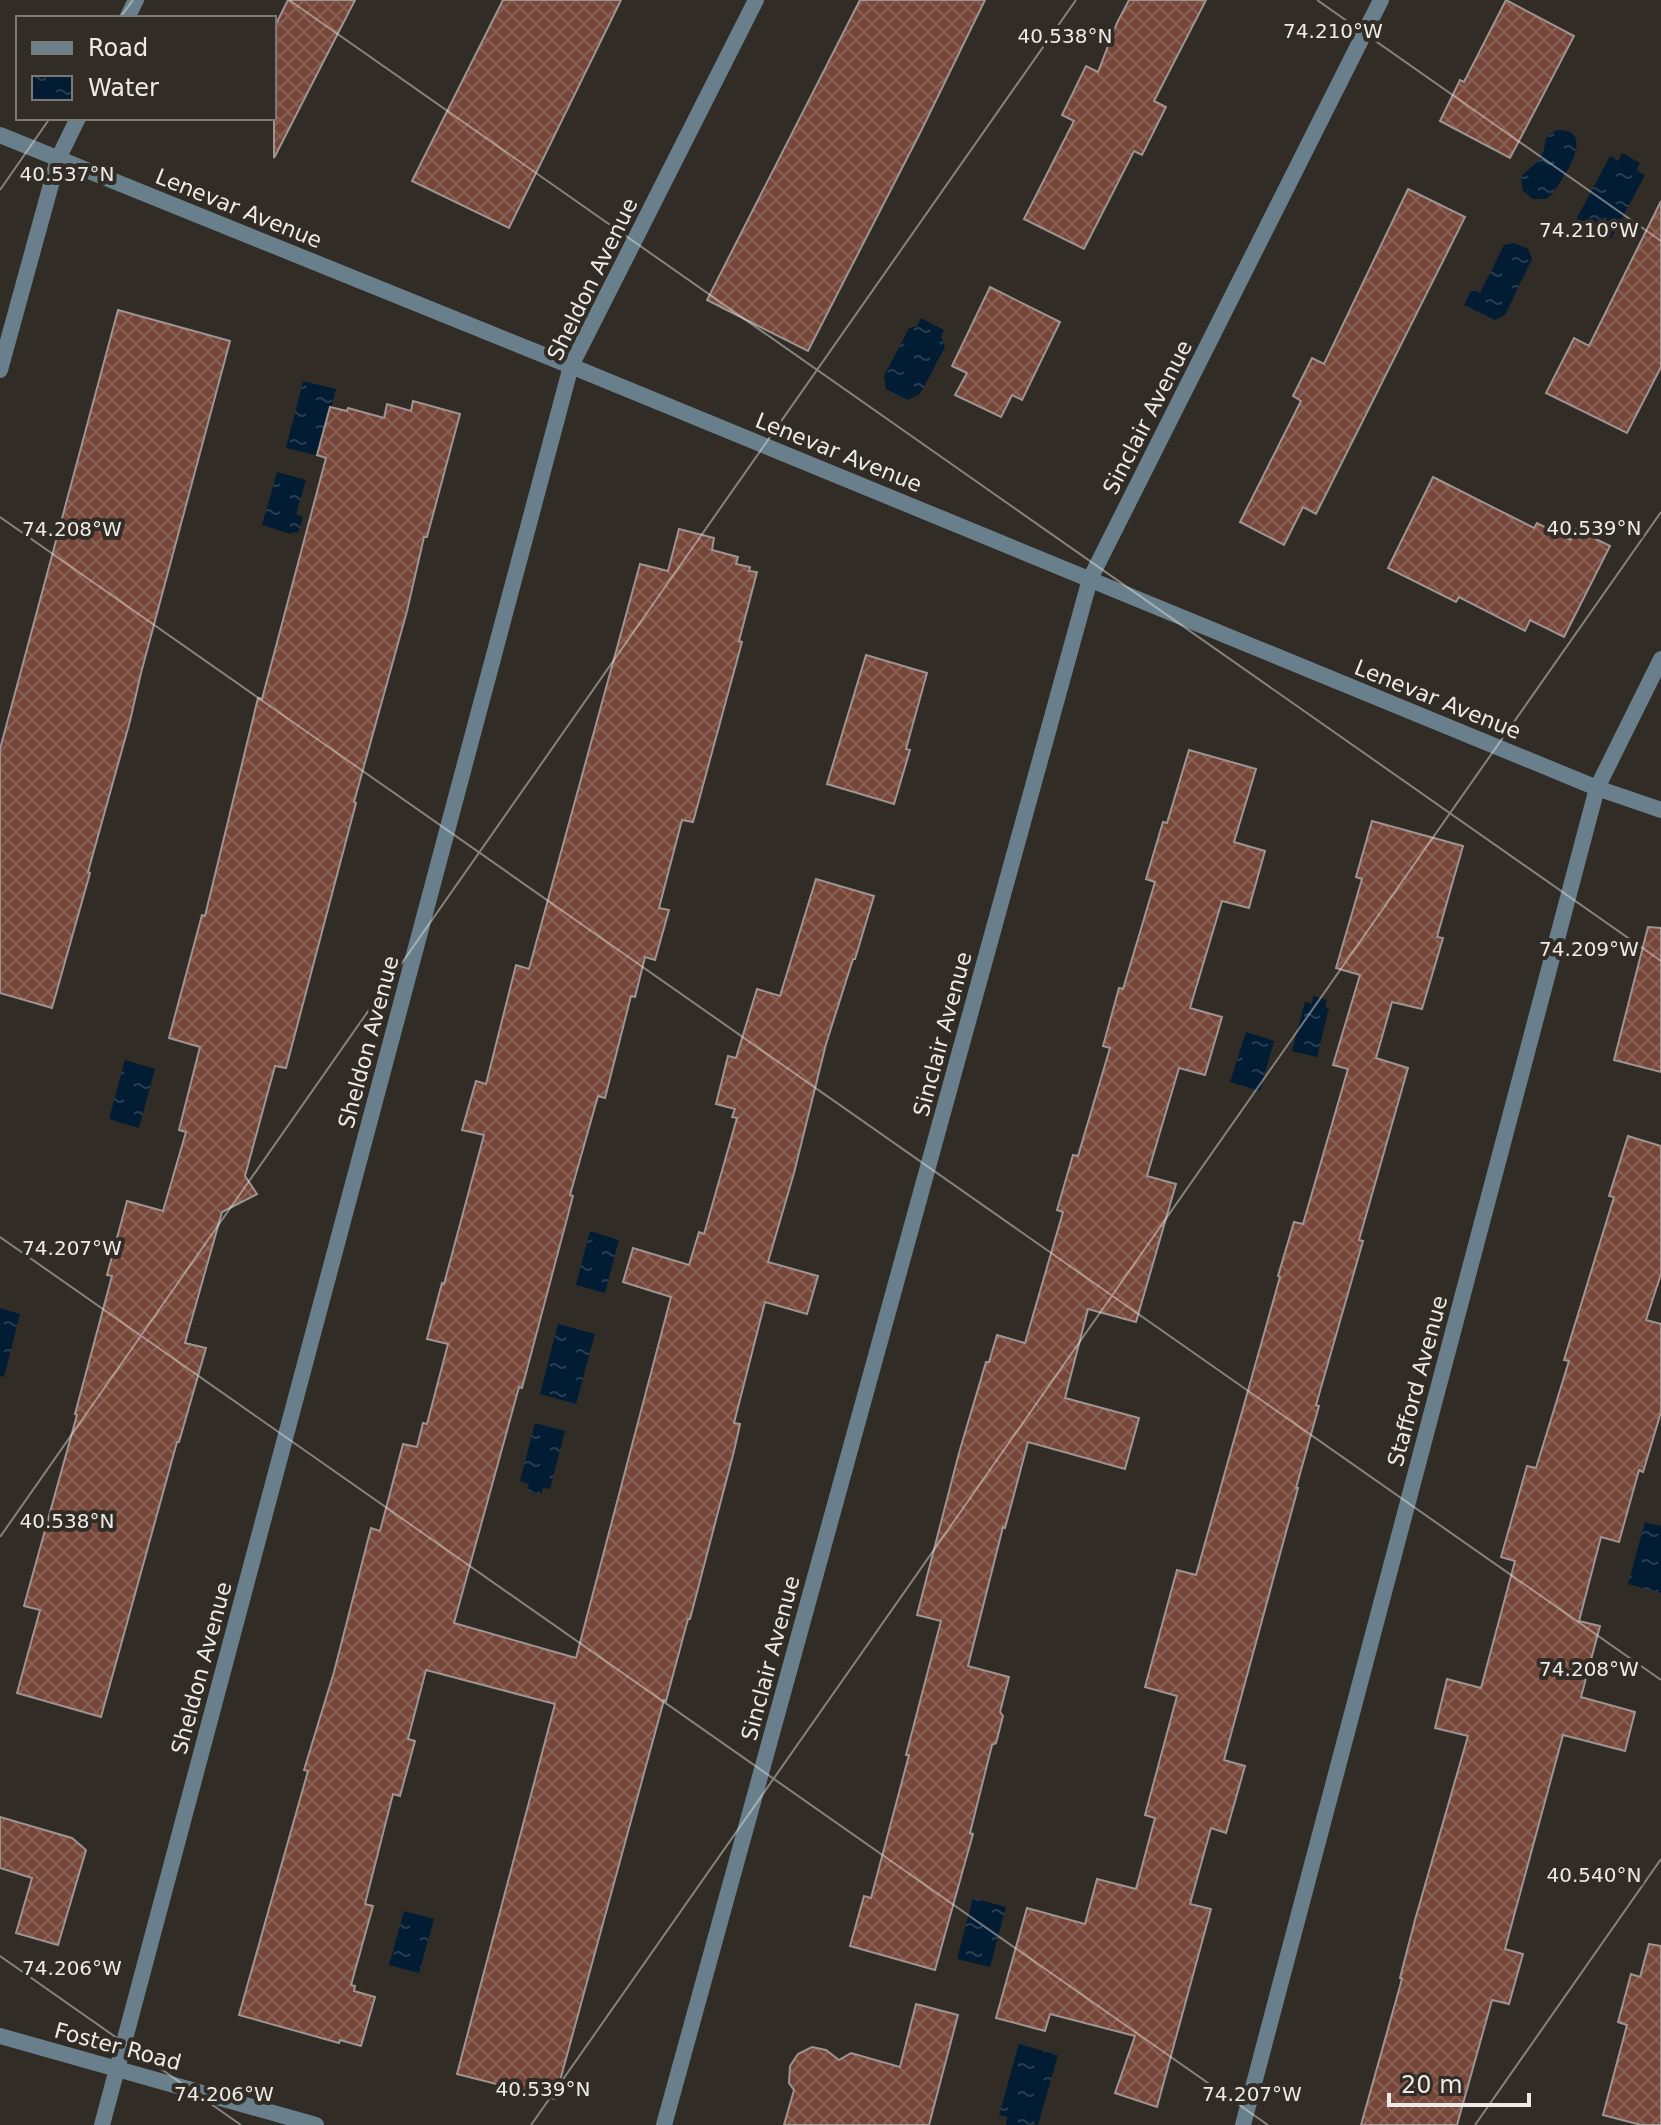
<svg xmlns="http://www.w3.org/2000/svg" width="1661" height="2125" viewBox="0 0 1661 2125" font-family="'DejaVu Sans',sans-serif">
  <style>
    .water { fill: url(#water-ripples) }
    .building { fill: url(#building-cross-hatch); stroke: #9e9492; stroke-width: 2 }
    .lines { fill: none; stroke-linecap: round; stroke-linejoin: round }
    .minor { stroke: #697f8b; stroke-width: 16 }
    .tertiary { stroke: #697f8b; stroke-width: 16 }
    .ticks { fill: none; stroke: #eeeae6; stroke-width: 2; stroke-opacity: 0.45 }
    .labels { text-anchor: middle; stroke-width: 8; stroke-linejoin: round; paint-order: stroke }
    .street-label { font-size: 22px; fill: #eeeae6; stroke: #312c26 }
    .ticks-label { font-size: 20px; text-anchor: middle; fill: #eeeae6; stroke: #312c26; stroke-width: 8; stroke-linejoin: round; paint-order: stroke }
  </style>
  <defs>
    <pattern id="water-ripples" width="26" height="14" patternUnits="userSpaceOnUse" patternTransform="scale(2)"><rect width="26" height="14" fill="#021c34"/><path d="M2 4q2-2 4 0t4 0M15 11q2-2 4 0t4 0" fill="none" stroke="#273d51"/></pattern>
    <pattern id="building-cross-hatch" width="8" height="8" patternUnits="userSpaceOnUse" patternTransform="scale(2)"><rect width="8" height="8" fill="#764639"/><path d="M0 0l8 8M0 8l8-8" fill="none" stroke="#8a6156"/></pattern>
  </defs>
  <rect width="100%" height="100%" fill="#312c26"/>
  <g class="water">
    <path d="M1557 130C1599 128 1562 181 1551 195L1546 199H1533L1523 191 1521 178C1527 168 1535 167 1540 158 1549 146 1539 139 1557 130Z"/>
    <path d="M1622 153 1640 163 1636 170 1645 175 1611 239 1576 220 1610 156 1618 161Z"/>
    <path d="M1514 243 1528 249 1532 259 1505 315 1495 320 1464 305 1472 289 1480 293 1504 245Z"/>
    <path d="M921 318 944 330 941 336 945 347 920 394 908 400 886 389 884 376 909 328 917 326Z"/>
    <path d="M303 381 336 389 319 456 286 448Z"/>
    <path d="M277 472 306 480 296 514 303 517 298 533 292 532 291 534 262 525Z"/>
    <path d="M1313 996 1327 1000 1325 1007 1329 1008 1317 1057 1292 1051 1305 1002 1312 1004Z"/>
    <path d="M1246 1032 1274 1041 1260 1091 1230 1082Z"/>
    <path d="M125 1060 155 1069 139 1128 109 1119Z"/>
    <path d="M590 1231 619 1240 605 1293 576 1285Z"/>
    <path d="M0 1308 20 1314 4 1377 0 1376Z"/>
    <path d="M558 1324 595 1334 576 1404 540 1394Z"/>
    <path d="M535 1423 565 1431 550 1489 543 1488 541 1494 527 1491 529 1484 520 1481Z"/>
    <path d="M1645 1522 1661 1526V1593L1628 1584Z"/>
    <path d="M973 1898 1006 1907 990 1967 957 1959Z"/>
    <path d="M404 1911 434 1919 419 1973 389 1965Z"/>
    <path d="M1019 2044 1058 2055 1038 2125 1029 2123 1028 2125H1006L1007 2117 999 2115Z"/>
  </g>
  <g class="building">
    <path d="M288 0H355L274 158V28Z"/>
    <path d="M503 0H621L509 228 412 181Z"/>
    <path d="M860 0H985L921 131 808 351 707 300Z"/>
    <path d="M1129 0H1206L1154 101 1166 107 1142 155 1134 151 1084 249 1024 219 1074 121 1062 115 1086 66 1098 72 1117 23Z"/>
    <path d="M1506 0 1574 36 1510 158 1440 121 1460 80 1464 82Z"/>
    <path d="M1408 189 1465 217 1316 514 1303 507 1284 545 1240 522 1301 401 1293 396 1312 358 1324 364Z"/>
    <path d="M1661 201V367L1627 433 1546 393 1574 338 1589 346Z"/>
    <path d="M990 287 1060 322 1022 400 1012 395 1001 417 955 395 967 373 952 366Z"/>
    <path d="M118 310 230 341 141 673 130 721 88 872 90 873 52 1008 0 993V749Z"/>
    <path d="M413 401 460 414 427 537H424L407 611 354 802 356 803 286 1068 275 1066 245 1176 257 1194 222 1212 185 1343 206 1348 179 1442H177L101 1717 17 1693 40 1610 24 1606 77 1415 75 1414 112 1276 107 1275 127 1201 163 1211 186 1132 179 1130 200 1047 169 1038 202 915 205 916 258 698 262 699 326 458 317 455 330 407 347 411 348 408 384 418 387 404 411 411Z"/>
    <path d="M1433 477 1534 528 1537 523 1570 540 1576 529 1610 546 1564 637 1530 620 1525 631 1459 597 1456 602 1388 568Z"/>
    <path d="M679 529 714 538 712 550 738 557 736 564 750 567 749 571 757 572 739 641 742 642 693 822 682 820 659 908 669 910 655 960 645 957 635 997 631 996 605 1098 598 1096 570 1195 573 1196 522 1388 519 1387 454 1623 576 1658 671 1297 623 1282 633 1248 689 1265 699 1232 704 1234 737 1118 732 1117 735 1109 716 1104 728 1056 736 1058 757 989 780 996 816 879 874 896 855 959H853L826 1044 794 1173 768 1262 818 1276 807 1314 765 1302 734 1423 740 1424 734 1451 690 1619H688L666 1701 664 1700 555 2099 457 2074 555 1704 426 1670 408 1739 415 1741 400 1796 393 1794 365 1904 373 1906 351 1985 355 1986 354 1991 375 1997 361 2046 340 2040 339 2043 239 2015 308 1771 304 1770 334 1672 371 1528 380 1531 403 1444 417 1447 423 1423 427 1424 448 1344 427 1339 442 1283 444 1284 484 1135 462 1130 476 1081 486 1084 516 965 529 969 640 564 668 571Z"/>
    <path d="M866 655 927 673 906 749 910 750 894 804 827 784Z"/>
    <path d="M1189 750 1256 769 1234 842 1265 851 1249 908 1222 901 1190 1008 1222 1017 1205 1075 1179 1068 1147 1176 1176 1184 1136 1322 1088 1309 1065 1398 1139 1418 1125 1469 1028 1442 1005 1528 1003 1527 968 1666 1009 1677 1000 1712 1003 1716 996 1743 992 1745 970 1833 973 1834 935 1970 850 1946 864 1896 871 1898 909 1755H906L941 1621 917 1615 959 1453 986 1362H989L997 1335 1025 1343 1063 1212 1057 1210 1073 1155 1078 1156 1110 1048 1103 1046 1119 988 1123 989 1155 882 1146 879 1163 822 1167 823Z"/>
    <path d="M1372 821 1463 846 1437 937 1443 938 1422 1009 1392 1002 1376 1058 1408 1068 1359 1240 1363 1241 1316 1405 1319 1406 1296 1488H1298L1224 1760 1245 1766 1226 1833 1211 1828 1190 1904 1211 1909 1157 2107 1115 2093 1135 2036 1050 2014 1045 2031 996 2018 1027 1908 1085 1924 1097 1879 1136 1889 1155 1818 1145 1815 1177 1696 1145 1687 1177 1570 1196 1575 1280 1277 1278 1276 1294 1222 1303 1224 1348 1069 1333 1065 1360 975 1336 968 1362 879 1356 877Z"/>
    <path d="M1648 927 1661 928V1072L1614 1060Z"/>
    <path d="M1628 1136 1661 1146V1274L1646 1320 1661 1324V1412L1643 1472 1639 1470 1619 1542 1601 1537 1579 1621 1600 1626 1581 1697 1635 1712 1625 1751 1563 1735 1505 1949 1523 1954 1509 2004 1492 2000 1457 2125H1361L1402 1979 1400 1978 1415 1920 1468 1736 1435 1728 1447 1679 1481 1688 1515 1561 1501 1557 1527 1466 1536 1468 1569 1361 1564 1360 1614 1197 1609 1196Z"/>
    <path d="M0 1817 72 1838 86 1850 58 1945 16 1933 32 1878 0 1868Z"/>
    <path d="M1649 1944 1661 1946V2125H1641L1603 2115 1627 2025 1618 2022 1631 1974 1640 1977Z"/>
    <path d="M916 2004 958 2015 929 2125H784L794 2090 789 2083 790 2066 798 2054 812 2047 826 2050 839 2060 851 2053 900 2067Z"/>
  </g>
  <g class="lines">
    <g class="minor">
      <path d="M127 18 136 0"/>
      <path d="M0 135 571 366 1597 788 1661 810"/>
      <path d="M0 370 58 159 78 118"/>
      <path d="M102 2125 571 366 756 0"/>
      <path d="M664 2125 1090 579 1381 0"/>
      <path d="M1243 2125 1597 788 1661 659"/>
    </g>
    <path class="tertiary" d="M0 2036 316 2125"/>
  </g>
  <path class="ticks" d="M289 0 1661 961M1317 0 1661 241M120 18 133 0M0 190 50 118M0 517 1661 1680M0 1237 1268 2125M0 1537 1076 0M0 1956 241 2125M531 2125 1661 512M1475 2125 1661 1859"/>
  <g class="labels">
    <g class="street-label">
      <text transform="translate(239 208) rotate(22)" y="8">Lenevar Avenue</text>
      <text transform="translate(592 279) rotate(-64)" y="8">Sheldon Avenue</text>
      <text transform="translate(1147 417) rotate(-63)" y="8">Sinclair Avenue</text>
      <text transform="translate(839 452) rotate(22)" y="8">Lenevar Avenue</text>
      <text transform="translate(1438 699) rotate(22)" y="8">Lenevar Avenue</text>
      <text transform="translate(942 1034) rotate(-75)" y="8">Sinclair Avenue</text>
      <text transform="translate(368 1042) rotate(-75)" y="8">Sheldon Avenue</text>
      <text transform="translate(1417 1381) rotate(-75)" y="8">Stafford Avenue</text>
      <text transform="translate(770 1658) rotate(-75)" y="8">Sinclair Avenue</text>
      <text transform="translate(201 1668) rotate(-75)" y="8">Sheldon Avenue</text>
      <text transform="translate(118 2046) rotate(15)" y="8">Foster Road</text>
    </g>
  </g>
  <g class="ticks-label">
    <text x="1333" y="38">74.210°W</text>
    <text x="1065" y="43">40.538°N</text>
    <text x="67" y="181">40.537°N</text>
    <text x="1589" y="237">74.210°W</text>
    <text x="1594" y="535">40.539°N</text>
    <text x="72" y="536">74.208°W</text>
    <text x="1589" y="956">74.209°W</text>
    <text x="72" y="1255">74.207°W</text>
    <text x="67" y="1528">40.538°N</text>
    <text x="1589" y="1676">74.208°W</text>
    <text x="1594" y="1882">40.540°N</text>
    <text x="72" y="1975">74.206°W</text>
    <text x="543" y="2096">40.539°N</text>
    <text x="224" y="2101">74.206°W</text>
    <text x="1252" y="2101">74.207°W</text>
  </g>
  <rect x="16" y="16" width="260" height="104" fill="#312c26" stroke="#7d7873" stroke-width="2"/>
  <rect x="32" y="42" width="40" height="12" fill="#697f8b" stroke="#7d7873" stroke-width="2"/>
  <text x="88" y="56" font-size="24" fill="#eeeae6">Road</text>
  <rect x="32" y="76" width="40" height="24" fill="url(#water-ripples)" stroke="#7d7873" stroke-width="2"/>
  <text x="88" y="96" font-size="24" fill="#eeeae6">Water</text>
  <path d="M1389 2093v12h140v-12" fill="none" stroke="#eeeae6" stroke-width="4"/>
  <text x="1401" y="2093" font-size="24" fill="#eeeae6" stroke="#312c26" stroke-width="6" paint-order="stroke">20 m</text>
</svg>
